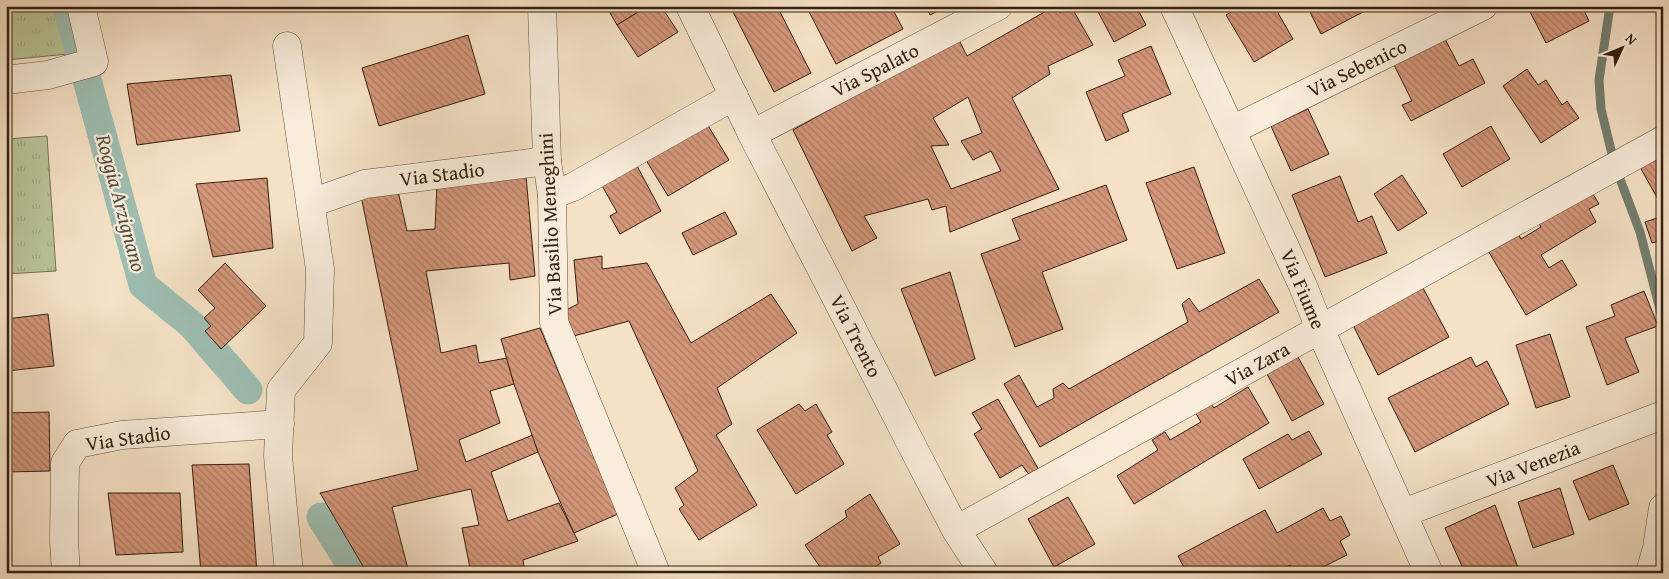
<svg xmlns="http://www.w3.org/2000/svg" width="1669" height="579" viewBox="0 0 1669 579" font-family="'Gentium Book Plus',serif">
  <style>
    .park { fill: url(#park-tufts); stroke: #767254 }
    .lines { fill: none; stroke-linecap: round; stroke-linejoin: round }
    .stream { stroke: #737f71; stroke-width: 9 }
    .canal { stroke: #9dbeb2; stroke-width: 29 }
    .building { fill: url(#building-back-hatch); stroke: #352110; fill-rule: evenodd }
    .minor-casing { stroke: #65513e; stroke-width: 29 }
    .minor { stroke: #f8ecda; stroke-width: 28 }
    .labels { text-anchor: middle; stroke-width: 4.5; stroke-linejoin: round; paint-order: stroke }
    .street-label { font-size: 20px; fill: #352110; stroke: #f8ecda }
    .water-label { font-size: 21px; font-style: italic; fill: #545041; stroke: #f8ecda }
  </style>
  <defs>
    <pattern id="park-tufts" width="24" height="20" patternUnits="userSpaceOnUse" patternTransform="scale(1.25)"><rect width="24" height="20" fill="#b8c498"/><path d="M3 7l-1-3M5 7V3M7 7l1-3M15 17l-1-3M17 17v-4M19 17l1-3" fill="none" stroke="#9fa882"/></pattern>
    <pattern id="building-back-hatch" width="6" height="6" patternUnits="userSpaceOnUse" patternTransform="scale(1.25)"><rect width="6" height="6" fill="#d39679"/><path d="M-1 5l2 2M0 0l6 6M5-1l2 2" fill="none" stroke="#ac7a62"/></pattern>
  </defs>
  <rect width="100%" height="100%" fill="#f5e2c6"/>
  <filter id="stains"><feTurbulence type="fractalNoise" baseFrequency=".004" numOctaves="4"/><feColorMatrix values="0 0 0 0 .2 0 0 0 0 .09 0 0 0 0 .02 0 0 0 .5 -.17"/></filter>
  <radialGradient id="worn" r=".72"><stop offset=".6" stop-color="#630" stop-opacity="0"/><stop offset="1" stop-color="#630" stop-opacity=".3"/></radialGradient>
  <g class="park">
    <path d="M6 6H89L99 51 6 60Z"/>
    <path d="M47 136 56 271 6 274V139Z"/>
  </g>
  <g class="lines">
    <g class="stream">
      <path d="M1610 6 1599 80 1601 109 1612 154"/>
      <path d="M1620 179 1640 232 1663 321"/>
    </g>
    <g class="canal">
      <path d="M67 6 143 285 192 325 248 390"/>
      <path d="M321 517 356 573"/>
    </g>
  </g>
  <g class="building">
    <path d="M606 6H648L617 25Z"/>
    <path d="M648 6H661L678 32 638 57 617 25Z"/>
    <path d="M730 6H777L811 73 774 92Z"/>
    <path d="M806 6H861L863 9 869 6H891L903 29 836 64Z"/>
    <path d="M926 6H948L930 15Z"/>
    <path d="M1055 6 1060 13 1072 8 1093 45 1048 66 1050 74 1012 98 1059 189 950 232 946 206 932 210 928 199 864 216 877 238 852 251 793 130 958 38 967 56ZM968 97 982 133 961 141 973 160 991 151 1001 171 951 189 931 146 949 145 933 118Z"/>
    <path d="M1095 6H1136L1146 25 1114 42Z"/>
    <path d="M1240 6H1274L1293 39 1254 62 1226 15Z"/>
    <path d="M1307 6H1360L1363 12 1321 34Z"/>
    <path d="M1527 6H1582L1589 21 1546 43Z"/>
    <path d="M1442 33 1459 66 1473 59 1485 83 1411 121 1402 105 1412 101 1391 59Z"/>
    <path d="M468 35 485 94 379 126 362 68Z"/>
    <path d="M1151 46 1171 94 1122 114 1129 131 1106 141 1086 92 1125 76 1118 60Z"/>
    <path d="M1527 69 1538 85 1546 80 1562 105 1567 101 1579 118 1541 143 1503 86Z"/>
    <path d="M231 75 240 131 137 145 127 84Z"/>
    <path d="M1308 109 1329 154 1291 171 1271 126Z"/>
    <path d="M707 124 729 160 668 196 646 160Z"/>
    <path d="M1491 126 1510 159 1462 187 1443 154Z"/>
    <path d="M1663 155V201L1660 203 1640 167Z"/>
    <path d="M636 164 661 211 620 234 610 216 617 212 601 184Z"/>
    <path d="M1194 167 1225 253 1177 269 1146 183Z"/>
    <path d="M1402 175 1427 213 1398 231 1374 194Z"/>
    <path d="M526 176 535 276 510 280 509 263 426 271 441 353 476 345 479 363 507 358 514 384 490 391 500 423 459 440 466 462 533 435 538 452 491 472 508 521 559 503 578 541 523 560 525 573H471L462 528 479 525 471 489 392 507 409 573H367L320 493 418 470 361 196 398 191 407 231 435 229 437 184Z"/>
    <path d="M1340 176 1358 222 1372 216 1387 253 1325 277 1292 195Z"/>
    <path d="M267 178 273 248 213 257 196 184Z"/>
    <path d="M1587 184 1599 204 1589 209 1596 222 1541 255 1549 268 1562 260 1577 285 1526 315 1483 242 1513 225 1521 239 1541 227 1534 215Z"/>
    <path d="M1106 185 1127 240 1042 272 1063 329 1015 347 981 254 1020 240 1012 219Z"/>
    <path d="M725 212 737 234 693 255 682 233Z"/>
    <path d="M1663 216V240L1652 243 1645 222Z"/>
    <path d="M602 256V269L647 263 691 343 771 294 797 333 717 388 732 424 716 435 757 505 699 540 679 509 684 505 675 488 698 471 629 321 570 337 562 312 578 304 574 260Z"/>
    <path d="M225 263 266 306 221 349 205 331 211 326 204 318 215 308 198 290Z"/>
    <path d="M950 272 975 359 935 376 901 289Z"/>
    <path d="M1259 279 1279 312 1040 447 1004 384 1019 375 1037 407 1054 398 1053 389 1063 383 1069 389 1188 322 1182 304 1189 298 1199 312Z"/>
    <path d="M1423 288 1449 337 1378 375 1353 325Z"/>
    <path d="M1644 291 1658 326 1625 338 1639 372 1607 385 1586 327 1615 316 1611 305Z"/>
    <path d="M48 314 54 366 6 371V319Z"/>
    <path d="M540 328 618 514 574 533 538 452 514 384 501 339Z"/>
    <path d="M1550 334 1570 397 1536 408 1516 345Z"/>
    <path d="M1298 357 1324 404 1292 421 1267 374Z"/>
    <path d="M1471 357 1476 367 1487 361 1509 404 1415 452 1388 398Z"/>
    <path d="M1248 387 1269 423 1134 504 1117 476 1158 450 1152 440 1165 432 1170 440 1201 422 1195 412 1210 403 1214 408Z"/>
    <path d="M998 399 1039 470 1030 476 1022 465 1000 478 974 434 982 429 972 413Z"/>
    <path d="M799 404 805 411 816 404 832 432 827 435 844 464 796 494 757 430Z"/>
    <path d="M49 412 50 471 6 472V413Z"/>
    <path d="M1309 431 1322 454 1259 489 1243 459 1288 434 1292 440Z"/>
    <path d="M249 464 257 573H201L192 465Z"/>
    <path d="M1613 465 1629 504 1589 520 1573 481Z"/>
    <path d="M1560 488 1574 534 1533 548 1518 502Z"/>
    <path d="M108 493H180L183 552 116 555Z"/>
    <path d="M870 494 900 544 878 557 881 563 865 573H824L805 545 847 517 845 511Z"/>
    <path d="M1068 497 1095 544 1054 567 1028 519Z"/>
    <path d="M1495 505 1520 573H1465L1445 528Z"/>
    <path d="M1323 508 1330 521 1341 516 1350 535 1340 541 1347 555 1311 573H1294L1290 565 1276 573H1187L1178 556 1265 510 1277 533Z"/>
    <path d="M1552 567 1554 573H1538Z"/>
  </g>
  <g class="lines">
    <g class="minor-casing">
      <g id="minor">
        <path d="M542 6 547 161 552 195 554 322 656 573"/>
        <path d="M690 6 752 134 923 467 956 530 984 573"/>
        <path d="M1174 6 1303 286 1320 329 1429 573"/>
        <path d="M287 46 320 269 318 343 281 390 278 456 289 573"/>
        <path d="M6 80 48 75 94 62 81 6"/>
        <path d="M1232 130 1483 6"/>
        <path d="M752 134 998 6"/>
        <path d="M552 195 573 187 734 96"/>
        <path d="M311 203 365 184 547 161"/>
        <path d="M1403 513 1663 415"/>
        <path d="M956 530 1663 140"/>
        <path d="M66 573 64 541 65 463 77 444 122 435 280 424"/>
        <path d="M1650 573 1657 548 1663 508"/>
      </g>
    </g>
    <use href="#minor" class="minor"/>
  </g>
  <g class="labels">
    <g class="street-label">
      <text transform="translate(1357 68) rotate(-26)" y="7">Via Sebenico</text>
      <text transform="translate(875 70) rotate(-27)" y="7">Via Spalato</text>
      <text transform="translate(442 174) rotate(-7)" y="7">Via Stadio</text>
      <text transform="translate(550 224) rotate(-93)" y="7">Via Basilio Meneghini</text>
      <text transform="translate(1303 289) rotate(67)" y="7">Via Fiume</text>
      <text transform="translate(856 336) rotate(63)" y="7">Via Trento</text>
      <text transform="translate(1257 364) rotate(-29)" y="7">Via Zara</text>
      <text transform="translate(128 438) rotate(-8)" y="7">Via Stadio</text>
      <text transform="translate(1533 464) rotate(-21)" y="7">Via Venezia</text>
    </g>
    <g class="water-label">
      <text transform="translate(121 203) rotate(75)" y="7">Roggia Arzignano</text>
    </g>
  </g>
  <rect width="1669" height="579" fill="none" stroke="#f5e2c6" stroke-width="25"/>
  <rect x="8" y="8" width="1654" height="564" fill="none" stroke="#352110" stroke-width="2.5"/>
  <rect x="12" y="12" width="1644" height="554" fill="none" stroke="#352110"/>
  <g transform="translate(1622 48) rotate(46)" stroke="#f8ecda" stroke-width="4" paint-order="stroke">
  <path d="M0-4L9 19L0 12L-9 19Z" fill="#352110"/>
  <text y="-8" font-size="14" font-weight="bold" text-anchor="middle" fill="#352110">N</text>
  </g>
  <rect width="100%" height="100%" filter="url(#stains)"/>
  <rect width="100%" height="100%" fill="url(#worn)"/>
</svg>
